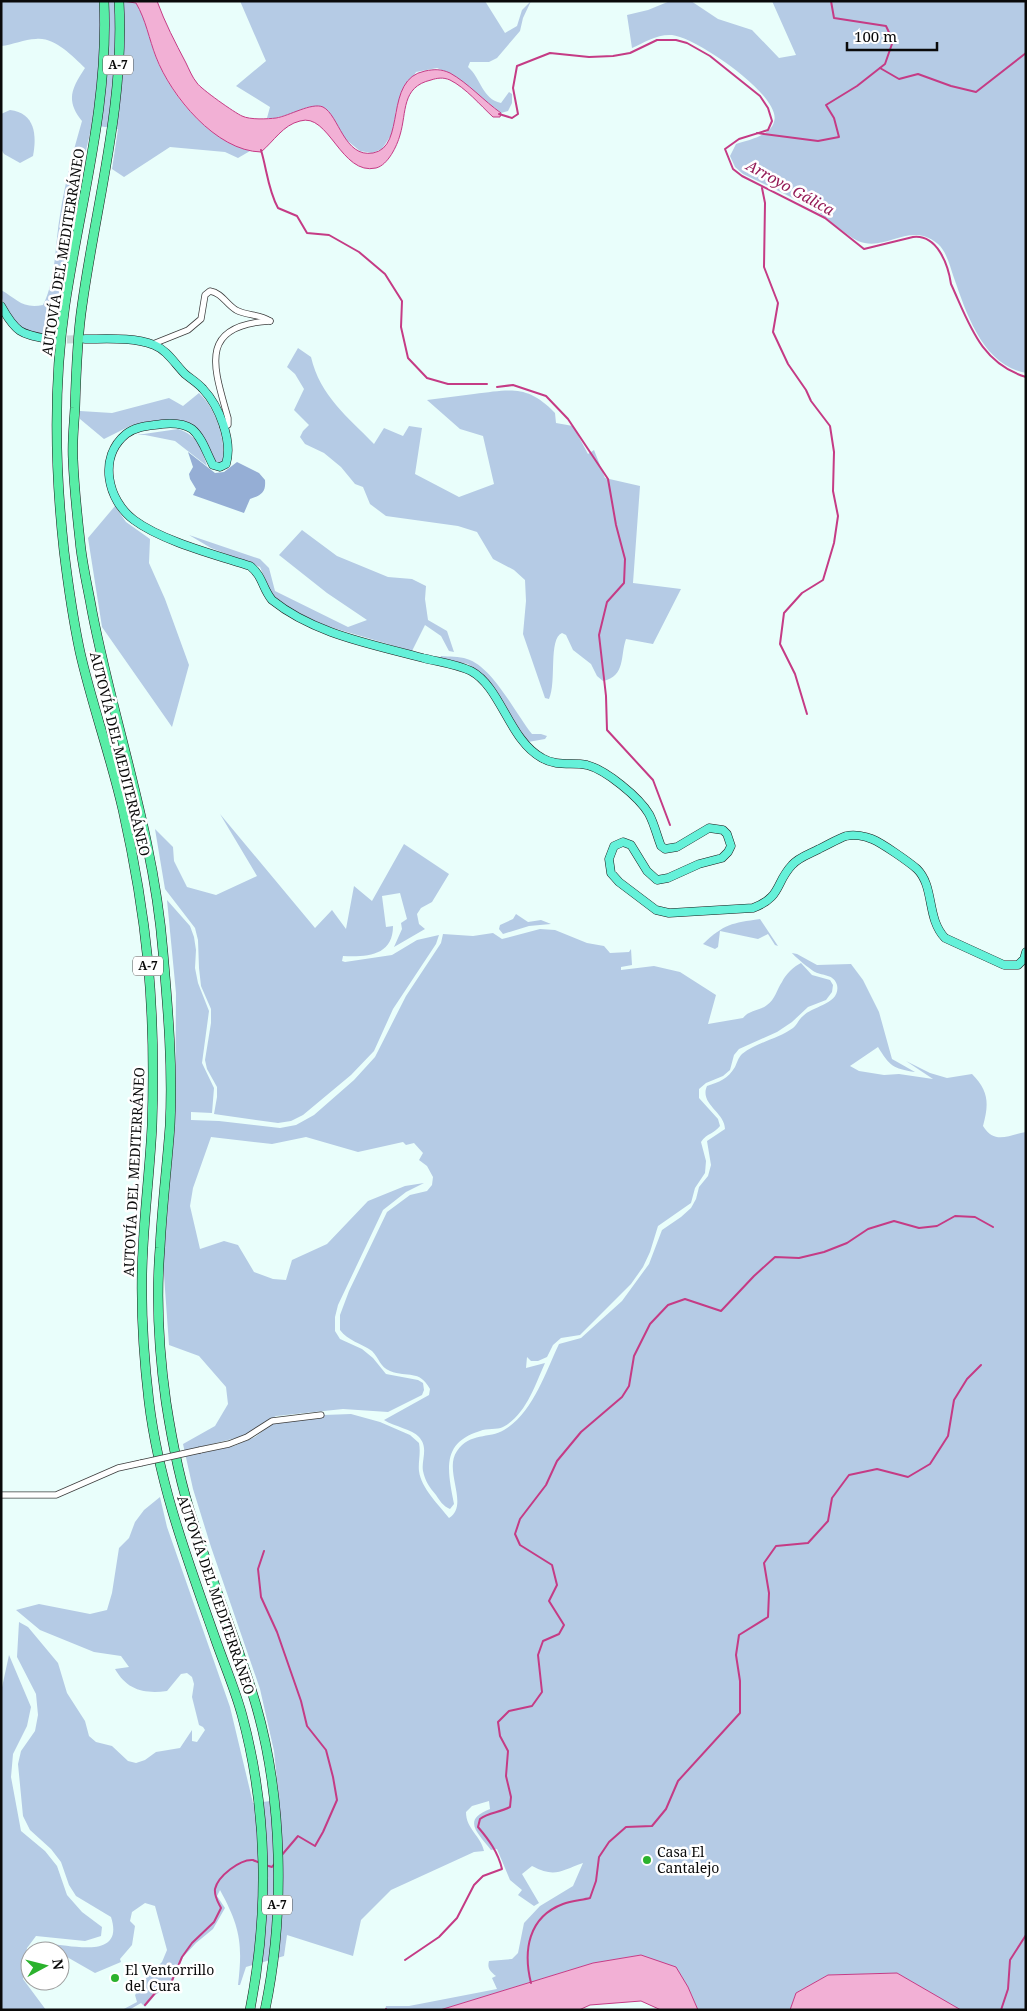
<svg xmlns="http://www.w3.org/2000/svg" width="1027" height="2011" viewBox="0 0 1027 2011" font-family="'Noto Serif',serif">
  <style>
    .green { fill: #b5cbe5 }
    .forest { fill: #95aed5 }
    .water { fill: #f2b0d5; stroke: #c53b85 }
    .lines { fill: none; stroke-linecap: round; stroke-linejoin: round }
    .stream { stroke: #c53b85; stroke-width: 2 }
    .major-tunnel { stroke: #c8d9d7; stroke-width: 8; stroke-dasharray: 8 4; stroke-linecap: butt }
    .minor-casing { stroke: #3d3d3d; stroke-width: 7 }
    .major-casing { stroke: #1b1b1b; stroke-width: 9 }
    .highway-casing { stroke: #1b1b1b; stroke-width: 10 }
    .minor { stroke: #fff; stroke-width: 5.5 }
    .major { stroke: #65f1d9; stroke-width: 8 }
    .highway { stroke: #58eda6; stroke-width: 9 }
    .minor-bridge-casing { stroke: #3d3d3d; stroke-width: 7; stroke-linecap: butt }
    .minor-bridge { stroke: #fff; stroke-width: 5.5 }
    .poi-dot { fill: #2bb22d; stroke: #fff; stroke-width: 2 }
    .labels { text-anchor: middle; stroke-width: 5; stroke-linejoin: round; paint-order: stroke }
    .shield { fill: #fff; stroke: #545454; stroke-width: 1 }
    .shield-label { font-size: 12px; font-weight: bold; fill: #0a0a0a }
    .street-label { font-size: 14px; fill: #0a0a0a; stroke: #fff }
    .poi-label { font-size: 14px; fill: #0a0a0a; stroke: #fff; text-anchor: start }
    .water-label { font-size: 15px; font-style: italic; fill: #941b57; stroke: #fff }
  </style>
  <rect width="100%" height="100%" fill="#e9fefb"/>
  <g class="green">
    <path d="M1 1H122L136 3C146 20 149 39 156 58 168 87 191 118 218 136 228 143 239 147 250 151L238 158 225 152 170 147 124 177 112 169 118 129 92 125C74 198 61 271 52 345L48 344V334C41 334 34 334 28 332 13 327 1 304 1 290 17 299 22 309 43 305 56 280 55 244 60 215 65 183 73 152 82 121 65 100 72 88 85 68 72 56 55 37 36 39 24 39 13 45 1 46Z"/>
    <path d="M240 1H485L505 33 517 26 522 10 531 1 523 18 520 31 497 58 489 62H470L468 67C481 78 482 99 501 103L509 92 512 94V103L508 111 501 113 451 74 437 68 416 72 396 110 393 132 382 149 372 153 360 151 344 138 328 111 308 107 294 113 275 118H267L270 107 236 86 266 61Z"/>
    <path d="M670 1H691L718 19 752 30 779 58 796 55 772 1H1026V373C983 365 967 315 954 278 950 267 947 252 938 244 910 220 886 253 858 241 844 234 826 216 811 208 789 195 766 185 743 174L735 167 730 156 736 144C748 140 770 136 774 122 783 96 695 37 672 35 657 34 645 42 632 48L627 15 648 10Z"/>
    <path d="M10 110C35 113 37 135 33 156L20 163 4 154 1 149V114Z"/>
    <path d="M298 348 311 357C320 396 348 417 374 444L384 428 403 436 409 426 422 428 415 474 459 497 494 484 483 436 460 429 427 400C443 398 458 396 474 394 510 390 527 384 555 413L556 423 573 426 588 454 594 450 605 478 640 486 633 583 681 589 653 644 626 639C620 656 626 676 603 681L597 676 591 664 573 650 566 635 562 633C548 639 557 682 549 699L545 698 523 634 526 601 525 580 514 570 493 559 477 532 458 526 386 516 370 504 363 487 355 484 341 467 324 453 305 444 300 437 303 431 309 425 294 410 304 389 295 374 287 367Z"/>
    <path d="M199 393C216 409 226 439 223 462L217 463 212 459 191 426 163 420 132 425 104 439 80 419V411L112 413 169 398 183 406Z"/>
    <path d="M178 429C198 436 201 446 207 466L175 441 145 435H137Z"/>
    <path d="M115 506 126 522 150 539 149 563 165 599 189 665 172 727 102 627 88 538Z"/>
    <path d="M302 530 337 556 388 577 412 579 426 586 425 599 428 620 447 631 454 652 449 651 441 636 425 625 412 651 323 625 289 608 273 597 260 567 211 548 189 535 260 559 269 568 275 591 348 627 367 620 327 593 279 555Z"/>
    <path d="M441 656C449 657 459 656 467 659 492 666 516 714 532 734H541L547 736 545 739 528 742 521 736 484 677 468 664 440 659Z"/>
    <path d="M220 814 315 928 332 910 346 929 354 886 372 901 404 844 449 874 432 902 421 908 417 914 419 924 425 929 394 947 402 929 401 923 407 919 400 893 382 896 386 927 393 926C393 956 367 957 343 956L342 961 345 962 392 955 417 940 439 935 436 944 393 1009 374 1051 351 1075 303 1115 291 1121 278 1123 214 1114 217 1097V1087L207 1069 205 1060 211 1023V1009L201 986 199 968 198 940 195 928 165 889 155 829 173 847 174 861 187 887 216 895 257 876Z"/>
    <path d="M167 900 190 926 194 937 196 950 195 968 198 983 209 1011 202 1063 214 1088 212 1113 191 1112V1120L219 1121 280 1128 296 1125 314 1115 354 1080 375 1057 406 996 441 943 443 934 473 936 493 933 502 939 540 929 555 930 587 943 604 946 610 953 629 952 631 949 632 965 621 967V970L654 966 680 972 716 995 708 1024 743 1018C749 1010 760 1011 767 1005 775 1000 777 989 782 982 785 975 794 966 801 963L812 975 830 980 833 985 832 992 826 1000 808 1007 792 1022 777 1032 739 1049 734 1055 730 1070 723 1076 706 1083 699 1089V1098L718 1119 720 1126C714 1134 707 1133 701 1142L706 1161 705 1173 695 1188 691 1203 658 1226 650 1252 643 1267 631 1284 580 1335 561 1338 553 1345 547 1357 538 1361H531L527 1357 526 1368 545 1363C535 1385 526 1415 503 1427 497 1430 487 1428 480 1431 440 1443 448 1472 454 1504L450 1509C443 1506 440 1501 436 1495 430 1488 425 1481 423 1471 421 1460 429 1448 419 1437 412 1429 395 1427 384 1420L429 1395 430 1389C419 1369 408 1378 390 1371 380 1367 379 1358 372 1351 361 1343 348 1341 340 1330V1315L349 1291 387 1212 410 1195 427 1191 432 1185 433 1177 427 1166 419 1160 423 1153 414 1143 406 1145 403 1142 358 1152 306 1137 272 1144 211 1137 193 1188 190 1206 200 1249 224 1241 238 1245 254 1272 273 1279 286 1280 292 1260 327 1244 368 1201 405 1186 424 1183 406 1192 383 1210 338 1305 335 1317V1331L340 1339 362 1349 373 1358 386 1374 418 1380 423 1383 424 1390 422 1395 388 1412 343 1409 276 1416 244 1436 200 1447 201 1453 234 1446 255 1437 273 1423 324 1415 351 1414 380 1422 410 1435 419 1443C421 1453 418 1463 419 1471 421 1488 439 1505 449 1518 470 1505 443 1471 457 1451 470 1432 489 1439 504 1430 533 1413 545 1373 559 1344L581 1338 622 1301 649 1264 662 1230 681 1217 691 1208 696 1199 699 1187 708 1176 711 1165 707 1141 725 1129C725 1112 699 1104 707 1086 719 1082 728 1079 735 1067 737 1063 738 1058 742 1054 757 1042 778 1039 793 1028 797 1025 799 1019 803 1016 812 1006 841 1004 837 985 834 974 823 976 815 972 811 970 794 956 792 953L797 954 817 965 851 964 863 980 879 1012 892 1059 915 1072C893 1069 889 1065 878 1047L850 1066 859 1071 884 1075 899 1074 933 1079 906 1061 930 1073 947 1078 972 1074C989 1091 989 1104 983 1126 995 1145 1008 1135 1026 1132V2010H960L897 1973 828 1975 796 1993 790 2010H698L688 1987 641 1955 593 1963 440 2010H385L386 2006H409L497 1989 492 1978 496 1976C490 1971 487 1968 489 1961L512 1959 518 1953 524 1923 540 1906 573 1886 583 1863C560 1871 555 1878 532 1866L522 1874 539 1903 534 1906 518 1895 522 1890 510 1880 497 1849 491 1850C478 1833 461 1820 490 1809L489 1801 472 1806 466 1812C466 1829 481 1836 484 1851L474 1852 391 1890 361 1920 353 1956 287 1935 284 1956 246 1967 240 1985H238C243 1943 240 1927 220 1890L217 1896 225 1908 213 1929 196 1943 183 1957 171 1985 155 1995 145 2007 141 2003 129 2010H122L137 2002 135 1995 141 1988 139 1985 162 1962 167 1950 155 1906 145 1903 132 1912 130 1921 135 1926 132 1945 120 1959 121 1962 95 1973 60 1953V1951H36C40 1947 44 1944 50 1944 71 1945 125 1960 111 1917L76 1896 69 1885 61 1862 51 1849 30 1830 23 1816 18 1764 21 1751 35 1731 38 1715 36 1694 17 1657 19 1622 28 1627 58 1663 67 1693 85 1721 89 1736 96 1742 112 1746 128 1761 136 1763 145 1760 156 1752 180 1748 192 1730V1741L197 1742 205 1730 203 1727 199 1725 192 1697 194 1684 192 1677 187 1673 181 1674 167 1691C144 1694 127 1690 115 1669L129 1667 121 1656 94 1652 40 1630 16 1610 39 1604 90 1614 107 1610 112 1593 119 1548 129 1538 135 1522 144 1510 160 1497 167 1527 230 1707 253 1803 279 1800 274 1751 260 1689 211 1547 193 1489 183 1444 215 1426 228 1404 226 1387 199 1356 169 1345 163 1261 175 1125 176 993Z"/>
    <path d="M516 914 528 922 541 920 551 924 529 926 503 934 499 929 500 925 513 919Z"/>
    <path d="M760 919 778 946 775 945 768 934 758 939 720 931 718 947 715 949 703 944C724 924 732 923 760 919Z"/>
    <path d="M9 1655 31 1707 27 1726 13 1754 11 1777 21 1831 45 1851 57 1866 67 1895 82 1912 102 1927 101 1936 85 1941 36 1936 27 1948 23 1979 46 2010H1V1692Z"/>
  </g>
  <path class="forest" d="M188 452 215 473 224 472 237 462 259 473 265 480C266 492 262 495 250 499L244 513 193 495 196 489 190 479 189 474 193 467Z"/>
  <g class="water">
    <path d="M122 1H157C165 23 175 42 186 63 189 69 192 77 197 83 201 89 235 113 242 116 250 120 268 119 276 118 289 116 312 102 323 107 339 115 344 158 373 153 407 147 383 79 425 71 435 69 441 69 450 73 468 83 484 101 501 113L500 117H493C480 105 466 88 450 80 443 77 437 78 431 80 401 87 407 112 400 135 397 146 388 165 376 168 341 176 329 112 300 121 283 125 274 141 261 152 216 151 171 96 156 57 149 39 146 20 136 3Z"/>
    <path d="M641 1955 676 1967 688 1987 698 2010H661L641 2001 590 2005 579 2010H440L593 1963Z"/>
    <path d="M897 1973 961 2010H790L796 1993 828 1975Z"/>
  </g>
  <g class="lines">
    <g class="stream">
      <path d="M880 68 899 79 918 74 951 86 976 92 1026 53"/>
      <path d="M499 114 512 118 518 114 513 88 517 66 550 53 589 57 613 56 630 53 657 40H676L687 43 710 56 760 96 768 108 772 121 768 130 739 139 725 149 733 169 742 176 825 218 864 249 913 237C937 234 948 264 951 284 969 323 980 363 1026 377"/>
      <path d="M757 133 818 141 839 137 834 118 826 105 857 86 885 64 893 41 886 26 834 18 831 1"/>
      <path d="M261 150C267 170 268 190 278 208L297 216 307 233 329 235 359 252 385 274 402 301 401 327 408 358 427 378 448 384H487"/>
      <path d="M762 188 765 203 764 267 778 303 773 332 788 364 806 390 811 401 830 426 834 452 833 491 838 516 834 543 823 580 802 593 784 613 780 644 795 674 807 714"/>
      <path d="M497 387 513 385 546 396 568 419 608 479 616 525 625 559 624 583 607 602 599 635 606 696 607 730 653 780 670 825"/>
      <path d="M264 1551 258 1569 261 1597 277 1632 301 1701 307 1726 326 1750 333 1777 337 1800 323 1832 315 1846 298 1836 281 1856"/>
      <path d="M265 1865 272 1867 275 1863"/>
      <path d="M405 1960 439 1937 457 1918 474 1885 483 1876 502 1869C498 1852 489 1840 478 1827L480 1819C489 1812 499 1813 510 1807L511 1797 506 1776 508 1751 500 1736 498 1722 509 1711 532 1706 542 1692 538 1655 543 1641 559 1634 564 1625 549 1601 557 1585 552 1565 520 1545 515 1534 520 1519 546 1485 557 1461 581 1432 622 1397 629 1386 634 1356 650 1324 668 1305 685 1299 721 1311 754 1276 775 1257 799 1258 824 1252 847 1243 868 1229 894 1221 919 1228 937 1226 955 1216 975 1217 993 1227"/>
      <path d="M531 1983C523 1951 528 1917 563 1904 571 1901 582 1900 590 1898L596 1881 599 1857 609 1842 626 1827 652 1826 666 1809 678 1781 740 1713V1681L736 1655 739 1635 768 1617 769 1593 764 1563 776 1546 808 1543 828 1521 832 1498 849 1475 877 1469 908 1477 930 1464 948 1436 954 1400 967 1379 981 1365"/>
      <path d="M145 2005 156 1992 171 1983 182 1957 192 1943 214 1922 221 1908C218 1902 214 1896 215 1889 218 1876 240 1859 253 1860 255 1861 258 1862 260 1863"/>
      <path d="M386 2010V2009"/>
      <path d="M1001 2010 1008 1989 1010 1960 1026 1935"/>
    </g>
    <path class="major-tunnel" d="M55 340 84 339"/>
    <g class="minor-casing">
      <g id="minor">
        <path d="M153 344 188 330 201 319 205 295 210 291C222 293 226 304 236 310 247 316 260 314 270 321"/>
        <path d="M223 427 228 425V418C214 368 197 325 270 321"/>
        <path d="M200 1450 229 1444 247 1437 272 1421 321 1415"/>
        <path d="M1 1495H56L118 1468 141 1463"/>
      </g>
    </g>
    <g class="major-casing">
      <g id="major">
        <path d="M1 306C17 335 22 334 53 340"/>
        <path d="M85 339C108 339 133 337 154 345 167 350 175 364 185 374 191 379 198 383 203 389 219 406 233 441 226 464L220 467 213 465C207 454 202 437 192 429 183 423 172 423 162 424 150 426 136 426 126 434 98 457 107 500 134 520 162 541 216 555 250 566 263 576 262 588 272 600 314 634 372 644 423 658 439 662 456 664 471 671 501 687 509 740 542 758 557 767 572 762 587 765 606 770 639 797 649 814 654 823 657 836 661 846L665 849 677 847 709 828 723 830 727 834 731 846 728 852 722 858 699 864 668 878 657 880 647 871 631 845 623 842 614 846 609 859 611 873 619 882 656 910 669 913 753 908C782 897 775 883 792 865 799 857 810 854 819 849 828 845 837 839 846 836 854 834 865 836 872 839 882 843 909 862 917 869 935 887 926 918 945 938L1004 965H1018L1024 959 1026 952"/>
      </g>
    </g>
    <g class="highway-casing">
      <g id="highway">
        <path d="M104 1C109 105 80 203 65 305 53 387 55 469 64 551 68 584 73 619 80 652 92 705 111 757 123 810 134 859 143 911 148 962 153 1016 154 1071 152 1126 150 1167 145 1207 143 1248 140 1299 143 1351 149 1402 159 1484 188 1561 215 1638 224 1664 235 1689 242 1715 268 1811 269 1913 250 2010"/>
        <path d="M119 1C125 104 96 204 82 306 77 339 76 374 75 408 74 425 72 442 73 459 74 486 77 514 80 541 82 564 88 588 92 611 114 725 154 835 163 952 168 1009 173 1068 170 1126 167 1167 162 1207 160 1248 156 1298 159 1352 166 1402 172 1441 180 1483 193 1521 212 1583 238 1643 256 1705 283 1799 285 1915 265 2010"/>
      </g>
    </g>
    <use href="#minor" class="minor"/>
    <use href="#major" class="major"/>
    <use href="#highway" class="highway"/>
    <g class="minor-bridge-casing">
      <path id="minor-bridge" d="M141 1463 200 1450"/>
    </g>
    <use href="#minor-bridge" class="minor-bridge"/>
  </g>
  <g class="poi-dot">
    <circle cx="647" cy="1860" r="5"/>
    <circle cx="115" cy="1978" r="5"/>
  </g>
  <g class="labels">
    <g class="shield">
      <rect x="103" y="55.5" width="30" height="19" rx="4"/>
      <rect x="133" y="956.5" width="30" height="19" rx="4"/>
      <rect x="262" y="1895.5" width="30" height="19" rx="4"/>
    </g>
    <g class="shield-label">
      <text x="118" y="69">A-7</text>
      <text x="148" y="970">A-7</text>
      <text x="277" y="1909">A-7</text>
    </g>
    <g class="street-label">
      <text transform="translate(63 252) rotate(-81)" y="5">AUTOVÍA DEL MEDITERRÁNEO</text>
      <text transform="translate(120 754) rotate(76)" y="5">AUTOVÍA DEL MEDITERRÁNEO</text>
      <text transform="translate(134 1172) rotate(-87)" y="5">AUTOVÍA DEL MEDITERRÁNEO</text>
      <text transform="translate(216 1595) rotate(71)" y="5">AUTOVÍA DEL MEDITERRÁNEO</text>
    </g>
    <g class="poi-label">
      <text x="657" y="1857">Casa El<tspan x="657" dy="16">Cantalejo</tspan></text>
      <text x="125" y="1975">El Ventorrillo<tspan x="125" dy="16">del Cura</tspan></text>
    </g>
    <g class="water-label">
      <text transform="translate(790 188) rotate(29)" y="5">Arroyo Gálica</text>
    </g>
  </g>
  <rect width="1027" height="2011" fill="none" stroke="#0a0a0a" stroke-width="5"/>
  <g transform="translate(45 1966) rotate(83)"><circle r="24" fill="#ffffff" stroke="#9d9d9d"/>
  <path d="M0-4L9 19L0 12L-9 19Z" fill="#2bb22d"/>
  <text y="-8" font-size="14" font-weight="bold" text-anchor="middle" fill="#0a0a0a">N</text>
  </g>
  <path d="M847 42v8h90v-8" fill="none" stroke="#0a0a0a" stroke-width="2.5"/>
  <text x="854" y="42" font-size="15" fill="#0a0a0a" stroke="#ffffff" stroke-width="4" paint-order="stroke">100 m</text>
</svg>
